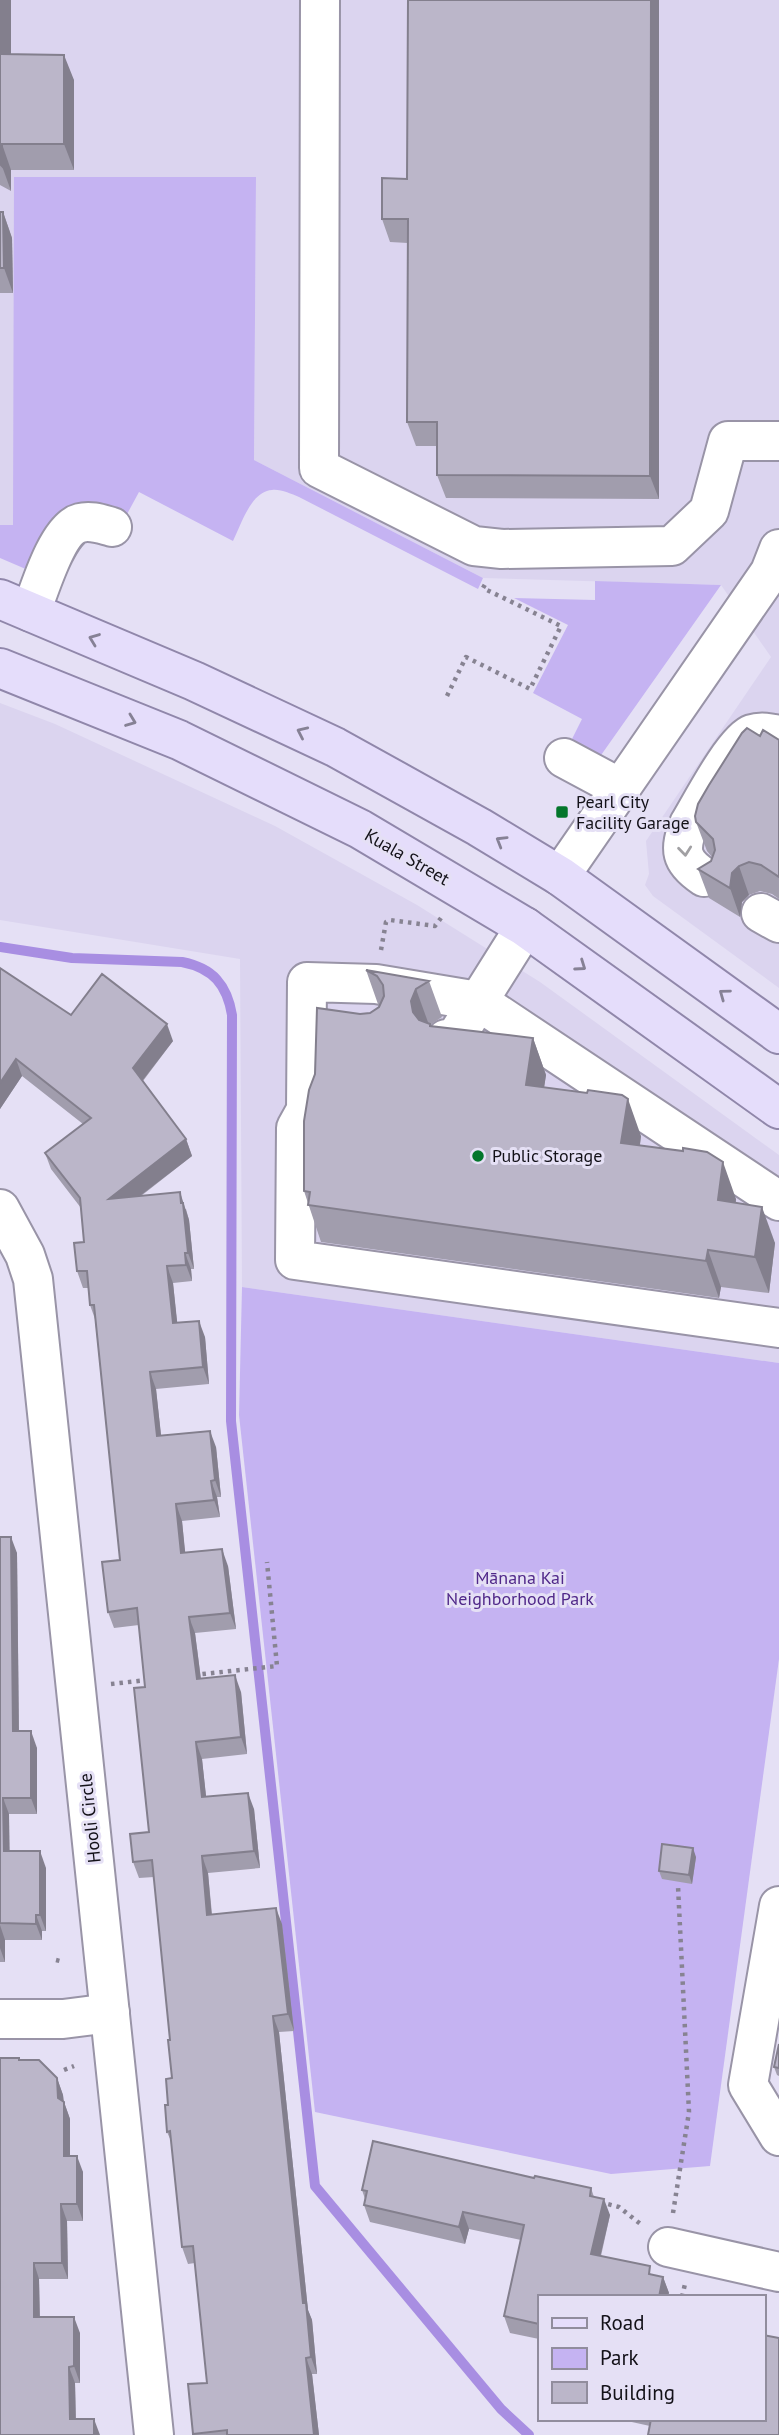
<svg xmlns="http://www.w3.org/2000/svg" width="779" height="2435" viewBox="0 0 779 2435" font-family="'PT Sans',sans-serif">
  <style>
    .built { fill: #dbd4ef }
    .green { fill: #c5b3f2 }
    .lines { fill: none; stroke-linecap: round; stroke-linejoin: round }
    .stream { stroke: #a88ee2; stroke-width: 10 }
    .minor-casing { stroke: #9994a7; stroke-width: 42 }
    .major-casing { stroke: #9087aa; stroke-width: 42 }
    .path { stroke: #878392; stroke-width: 4.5; stroke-dasharray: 3.5 5; stroke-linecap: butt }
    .minor { stroke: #fff; stroke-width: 38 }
    .major { stroke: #e5ddfb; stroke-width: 38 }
    .wall { fill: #a19dad }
    .shaded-wall { fill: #837f8d }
    .building { fill: #bbb6c9; stroke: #837f8d; stroke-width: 2 }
    .oneway { stroke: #868195 }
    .oneway2 { stroke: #a1a0a3 }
    .poi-dot { fill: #03762b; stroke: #e5e0f5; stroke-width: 2.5 }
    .labels { text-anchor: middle; stroke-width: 6; stroke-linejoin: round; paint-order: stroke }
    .poi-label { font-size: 18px; fill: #131118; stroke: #e5e0f5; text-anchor: start }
    .street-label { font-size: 18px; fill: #131118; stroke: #e5e0f5 }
    .park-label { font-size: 18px; fill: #502889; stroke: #e5e0f5 }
  </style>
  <rect width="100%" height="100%" fill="#e5e0f5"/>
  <g class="built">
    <path d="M0 0H779V988L653 896 645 885 649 874 646 841 771 657 721 585 483 578 254 460 256 177 13 525H0Z"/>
    <path d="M0 703 55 724 275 826 417 905 540 982 779 1155V1363L242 1287 240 959 0 920Z"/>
  </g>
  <g class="green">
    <path d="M14 177H256L254 460 483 578 478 589 299 497C291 494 281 489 272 490 251 491 241 525 233 541L139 492 126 516 28 570 0 558V525H13Z"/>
    <path d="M595 581 721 585 599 758 571 741 582 719 533 693 568 625 514 598 595 600Z"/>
    <path d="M242 1287 779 1363V1659L710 2166 611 2174 315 2112 239 1415Z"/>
  </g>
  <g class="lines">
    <path class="stream" d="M0 947 72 958 182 962C213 968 227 985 232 1015L231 1421 315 2186 501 2409 529 2435"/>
    <g class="minor-casing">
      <g id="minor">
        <path d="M320 0 319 468 474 546 502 549 672 546 709 511 728 441H779"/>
        <path d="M31 612C39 591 57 529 80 523 91 520 101 524 112 527"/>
        <path d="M564 758 620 788"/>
        <path d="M560 876 770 572 779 549"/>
        <path d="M704 877C680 861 679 850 689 824 700 806 734 740 752 734 761 731 770 733 779 735"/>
        <path d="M761 913 779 923"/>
        <path d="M446 1039 454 1040 525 927"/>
        <path d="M779 1201 478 1001 376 984 307 982 306 1110 296 1128 295 1260 779 1328"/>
        <path d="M0 1209 25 1255 33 1279 154 2435"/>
        <path d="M779 1906 748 2085 779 2136"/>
        <path d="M0 2019H63L110 2013"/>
        <path d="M668 2247 779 2272"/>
      </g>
    </g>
    <g class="major-casing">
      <g id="major">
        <path d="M0 599 194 681 335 747 479 827 560 876 779 1034"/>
        <path d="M0 668 179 740 360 829 525 927 779 1109"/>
      </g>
    </g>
    <g class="path">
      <path d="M447 696 466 657 530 689 561 626 483 588 487 581"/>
      <path d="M381 950 386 922 390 920 435 926 441 918"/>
      <path d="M194 1675 277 1666 267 1562"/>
      <path d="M111 1684 147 1680"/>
      <path d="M56 1960 64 1962"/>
      <path d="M64 2070 74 2066"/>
      <path d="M600 2202 619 2207 643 2226"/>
      <path d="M673 2213 689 2112 678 1886"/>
      <path d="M682 2297 685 2284"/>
    </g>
    <use href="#minor" class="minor"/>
    <use href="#major" class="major"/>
  </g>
  <g class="wall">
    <path d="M0 0H11V54L74 80V170H11V191L0 185Z"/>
    <path d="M408 0H659V499L446 498 437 475V446H416L407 422 408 243 390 242 382 219 407 179Z"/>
    <path d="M0 212H3L12 238 13 293H0Z"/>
    <path d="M760 736 779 740V899L772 894 760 891 749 895 742 902 740 917 709 898 698 869 711 861 712 857 707 851 696 822Z"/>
    <path d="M0 968 71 1015 173 1041 143 1081 186 1139 192 1156 141 1196 186 1209 189 1220 194 1269H191L192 1281 173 1283 177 1323 205 1337 209 1384 156 1389 161 1436 216 1447 221 1497H217L220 1517 182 1521 185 1553 228 1566 236 1629 195 1633 201 1679 241 1692 247 1754 202 1759 206 1797 254 1809 260 1868 208 1873 212 1914 282 1924 294 2031 279 2032 308 2310 312 2320 317 2374H312L319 2435H193V2434L207 2383 195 2263 188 2264 182 2247 171 2141 167 2132 168 2105 172 2078 170 2040 154 1877 139 1878 133 1862 149 1832 145 1687 139 1625 114 1628 108 1612 120 1560 95 1319 90 1305 89 1288H83L77 1271 84 1242 81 1208 51 1169 45 1153 83 1124 22 1076 0 1109Z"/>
    <path d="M366 970 429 981 442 1017 430 1025 431 1026 533 1038 546 1075 544 1087 641 1136 640 1145 736 1199V1203L775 1243 769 1293 721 1287 719 1298 321 1242 304 1191 370 1013 379 1007Z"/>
    <path d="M0 1537 17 1553 19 1731 37 1748V1814H9V1851L46 1868V1931H42V1940H5V1962H0Z"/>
    <path d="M696 1857 692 1884 662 1879 659 1871Z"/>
    <path d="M779 2044V2076L777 2075 774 2067Z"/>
    <path d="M0 2058 19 2060 57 2078 63 2095 64 2102 70 2119V2156L83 2172V2221H67L68 2279H39L40 2317 80 2333V2383H75L76 2419 0 2435Z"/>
    <path d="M534 2178 591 2188 594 2197 610 2215 601 2256 654 2275 663 2277 669 2293 539 2297V2339L510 2333 504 2316 521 2240 469 2229 465 2244 370 2222 364 2205 365 2199 362 2190Z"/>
    <path d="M618 2419H763L650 2426Z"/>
  </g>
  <g class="shaded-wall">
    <path d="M2 0H11V80L2 54Z"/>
    <path d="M651 0H659V499L650 476Z"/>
    <path d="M64 55 74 80V170L64 144Z"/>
    <path d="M2 144 11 170V191L2 166Z"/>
    <path d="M3 212 12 238 13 293 4 268Z"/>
    <path d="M739 866 749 895 742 902 740 917 730 888 732 873Z"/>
    <path d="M416 989 429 1025 424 1037 413 1012 411 1001Z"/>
    <path d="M167 1024 173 1041 139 1085 133 1068Z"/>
    <path d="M533 1038 546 1075 539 1121 526 1085Z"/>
    <path d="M16 1059 22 1076 0 1109V1083Z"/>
    <path d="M628 1099 641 1136 635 1179 621 1143Z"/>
    <path d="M186 1139 192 1156 115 1215 109 1199Z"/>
    <path d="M723 1162 736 1199 731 1237 718 1200Z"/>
    <path d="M180 1192 189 1220 194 1269 188 1253Z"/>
    <path d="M762 1207 775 1243 769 1293 755 1257Z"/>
    <path d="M708 1250 721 1287 719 1298 706 1261Z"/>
    <path d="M185 1253 191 1269 192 1281 186 1265Z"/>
    <path d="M167 1266 173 1283 179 1339 173 1323Z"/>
    <path d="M199 1321 205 1337 209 1384 203 1367Z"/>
    <path d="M150 1372 156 1389 163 1453 157 1436Z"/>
    <path d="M210 1431 216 1447 221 1497 215 1480Z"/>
    <path d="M211 1481 217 1497 220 1517 214 1500Z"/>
    <path d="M176 1504 182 1521 187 1570 181 1553Z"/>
    <path d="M11 1537 17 1553 19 1748 13 1731Z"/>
    <path d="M222 1549 228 1566 236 1629 230 1613Z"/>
    <path d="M189 1617 195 1633 203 1696 197 1679Z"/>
    <path d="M235 1675 241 1692 247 1754 241 1737Z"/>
    <path d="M31 1731 37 1748V1814L31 1798Z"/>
    <path d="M196 1742 202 1759 208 1814 202 1797Z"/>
    <path d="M248 1793 254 1809 260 1868 254 1851Z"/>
    <path d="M3 1798 9 1814 10 1868 4 1851Z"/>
    <path d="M693 1848 696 1857 692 1884 689 1875Z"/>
    <path d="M40 1851 46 1868V1931L40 1915Z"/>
    <path d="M202 1856 208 1873 213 1931 207 1915Z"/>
    <path d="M276 1908 282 1924 294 2031 288 2014Z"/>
    <path d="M36 1915 42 1931V1940L36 1924Z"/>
    <path d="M0 1925 5 1940V1962L0 1948Z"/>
    <path d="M273 2016 279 2032 308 2310 312 2320 317 2374 311 2357 303 2303Z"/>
    <path d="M57 2078 63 2095 64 2108V2102L70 2119V2172L64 2156 58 2098Z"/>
    <path d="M77 2156 83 2172V2221L77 2204Z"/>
    <path d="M604 2199 610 2215 597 2270 591 2254Z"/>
    <path d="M61 2204 67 2221 68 2279 62 2263Z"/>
    <path d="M463 2212 469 2229 465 2244 459 2227Z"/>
    <path d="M34 2263 39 2279 40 2333 34 2317Z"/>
    <path d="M663 2277 669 2293 668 2297H659Z"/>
    <path d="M74 2317 80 2333V2383L74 2366Z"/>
    <path d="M306 2358 312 2374 319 2435H314Z"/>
    <path d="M69 2367 75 2383 76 2435 70 2419Z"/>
    <path d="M94 2419 100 2435H94Z"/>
  </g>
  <g class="building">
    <path d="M0 0H2V54L64 55V144H2V166L0 164Z"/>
    <path d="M408 0H651L650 476 437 475V422H407L408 219H382V178L407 179Z"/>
    <path d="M0 212H3L4 268H0Z"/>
    <path d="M747 728 760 736 763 730 779 740V877L761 865 749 862 739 866 732 873 730 888 698 869 711 861 715 850 713 839 696 822 695 816 698 804 709 785 742 733Z"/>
    <path d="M0 968 71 1015 102 974 167 1024 133 1068 186 1139 109 1199 180 1192 181 1203H183L188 1253H185L186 1265 167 1266 173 1323 199 1321 203 1367 150 1372 157 1436 210 1431 215 1480 211 1481 214 1500 176 1504 181 1553 222 1549 230 1613 189 1617 197 1679 235 1675 241 1737 196 1742 202 1797 248 1793 254 1851 202 1856 207 1915 276 1908 288 2014 273 2016 303 2303H306L311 2357 306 2358 314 2435H227V2430L193 2434 188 2384 207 2383 193 2246 182 2247 170 2131 167 2132 165 2105H168L166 2079 172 2078 168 2040H170L152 1860 133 1862 130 1834 149 1832 134 1688 145 1687 137 1608 108 1612 102 1562 120 1560 94 1305H90L87 1271H77L74 1243 84 1242 80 1198 45 1153 91 1118 16 1059 0 1083Z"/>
    <path d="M366 970 429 981 416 989 411 1001 413 1012 419 1020 430 1024V1026L533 1038 526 1085 587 1093 588 1090 622 1095 628 1099 621 1143 683 1151V1148L707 1152 723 1162 718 1200 762 1207 755 1257 708 1250 706 1261 308 1205 310 1192 304 1191V1121L309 1090 315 1074 317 1008 360 1014 370 1013 379 1007 384 996 383 985 377 976Z"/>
    <path d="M0 1537H11L13 1731H31V1798H3L4 1851H40V1915H36V1924L0 1923Z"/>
    <path d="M662 1844 693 1848 689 1875 659 1871Z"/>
    <path d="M779 2044V2068L774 2067Z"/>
    <path d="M0 2058H19V2060H39L57 2078 58 2098 64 2102V2156H77V2204H61L62 2263H34V2317H74V2366L69 2367 70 2419H94V2435H0Z"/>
    <path d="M373 2141 534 2178 535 2176 591 2188 590 2196 604 2199 591 2254 650 2266 649 2274 663 2277 659 2297H539V2324L504 2316 524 2225 463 2212 459 2227 364 2205 367 2191 362 2190Z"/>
    <path d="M763 2335 779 2338V2435H648L651 2419H763Z"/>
  </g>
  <defs><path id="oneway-chevron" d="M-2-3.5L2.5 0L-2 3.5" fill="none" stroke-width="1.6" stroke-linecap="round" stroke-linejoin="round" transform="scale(1.75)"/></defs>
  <g class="oneway">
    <use href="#oneway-chevron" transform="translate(94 639) rotate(-159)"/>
    <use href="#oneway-chevron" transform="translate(131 721) rotate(21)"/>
    <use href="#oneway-chevron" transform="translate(302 732) rotate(-155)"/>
    <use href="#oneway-chevron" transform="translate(501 841) rotate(-149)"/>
    <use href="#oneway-chevron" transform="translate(581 966) rotate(35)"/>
    <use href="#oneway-chevron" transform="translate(724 994) rotate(-144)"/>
  </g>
  <use class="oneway2" href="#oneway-chevron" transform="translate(685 851) rotate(84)"/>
  <g class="poi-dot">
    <rect x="555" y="805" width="14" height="14" rx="3.5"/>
    <circle cx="478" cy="1156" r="7"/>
  </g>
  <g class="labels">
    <g class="poi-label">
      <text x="576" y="808">Pearl City<tspan x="576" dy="21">Facility Garage</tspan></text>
      <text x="492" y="1162">Public Storage</text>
    </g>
    <g class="street-label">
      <text transform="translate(407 857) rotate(30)" y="6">Kuala Street</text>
      <text transform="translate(90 1818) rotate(-96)" y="6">Hooli Circle</text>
    </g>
    <g class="park-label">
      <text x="520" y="1584">Mānana Kai<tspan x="520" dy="21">Neighborhood Park</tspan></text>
    </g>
  </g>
  <rect x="538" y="2295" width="228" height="126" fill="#e5e0f5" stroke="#918d9d" stroke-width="2"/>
  <rect x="552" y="2318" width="35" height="10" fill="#e5ddfb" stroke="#918d9d" stroke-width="2"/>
  <text x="600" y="2330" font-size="21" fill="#131118">Road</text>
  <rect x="552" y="2348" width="35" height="21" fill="#c5b3f2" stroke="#918d9d" stroke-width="2"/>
  <text x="600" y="2365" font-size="21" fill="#131118">Park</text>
  <rect x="552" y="2382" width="35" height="21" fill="#bbb6c9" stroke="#918d9d" stroke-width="2"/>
  <text x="600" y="2400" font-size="21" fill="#131118">Building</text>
</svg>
